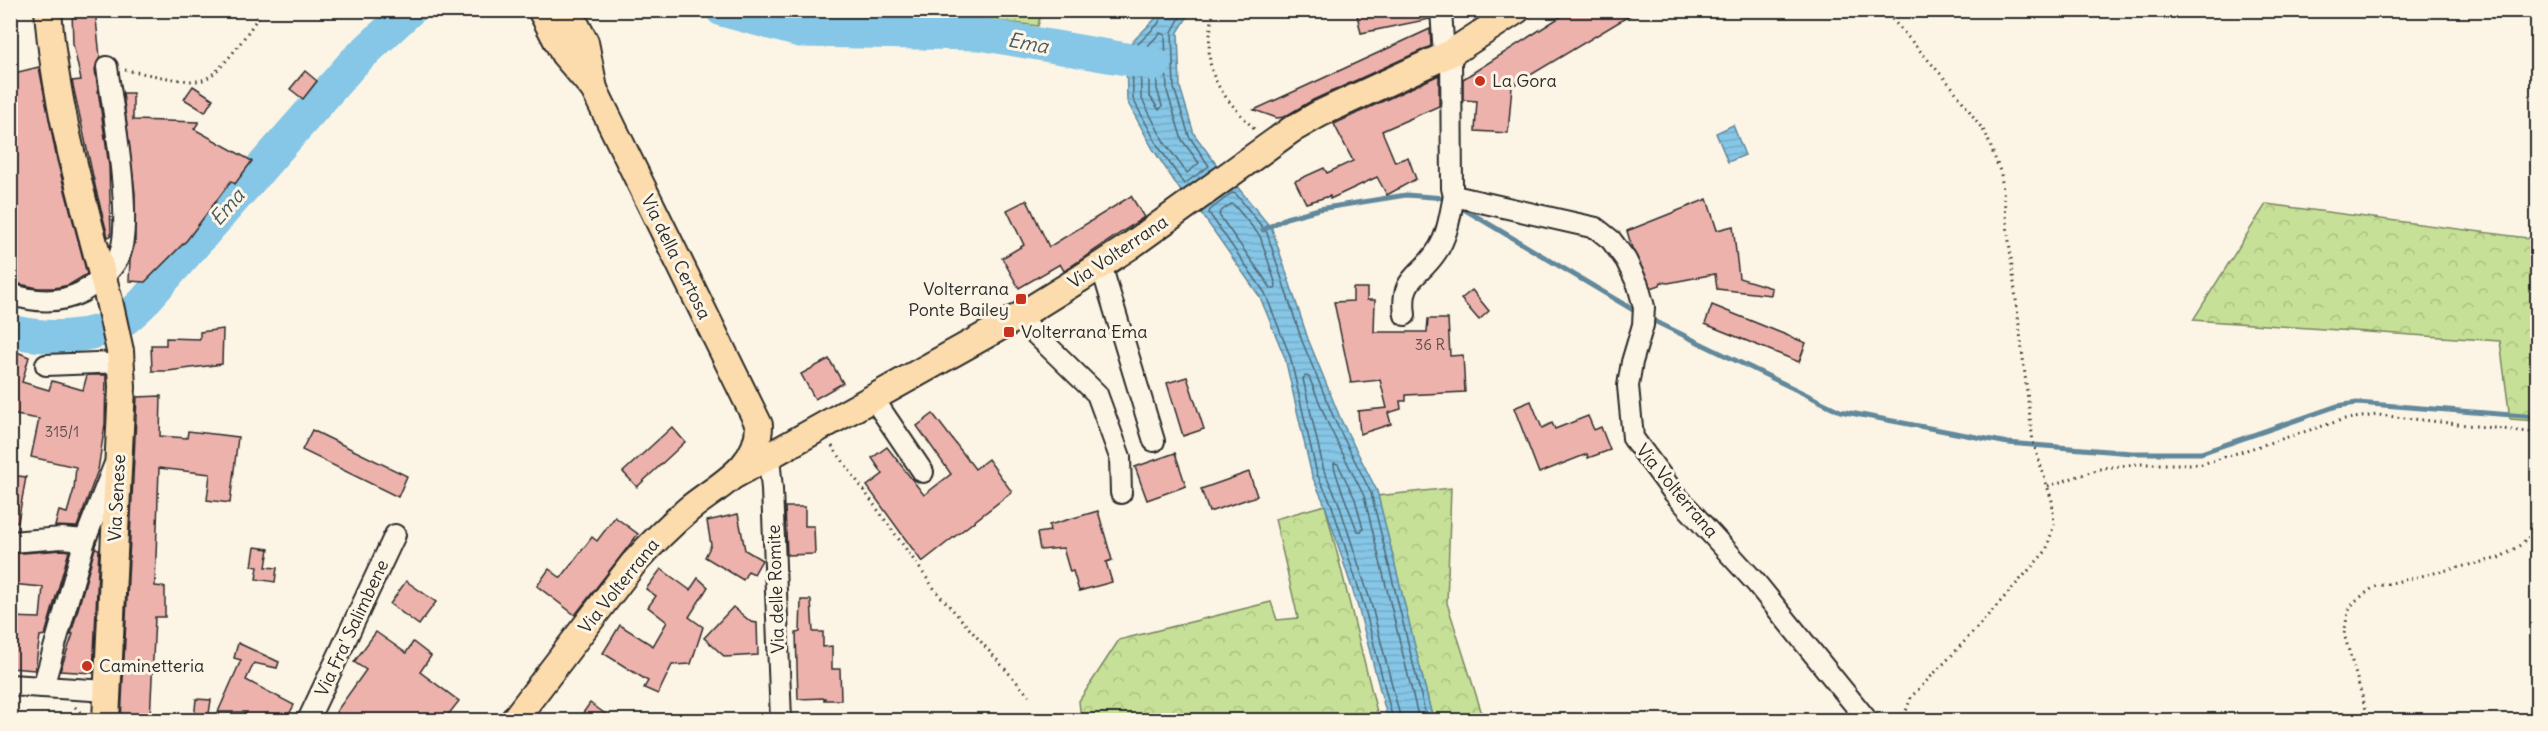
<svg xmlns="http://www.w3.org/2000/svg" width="2548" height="731" viewBox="0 0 2548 731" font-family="Delius,sans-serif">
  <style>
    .forest { fill: url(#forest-crowns); stroke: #788661; stroke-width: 1.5 }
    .water { fill: url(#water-rules); stroke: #62889b; stroke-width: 1.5 }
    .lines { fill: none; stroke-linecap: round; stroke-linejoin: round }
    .shore { stroke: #4f6976; stroke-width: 1.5 }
    .stream { stroke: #62889b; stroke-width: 5 }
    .river { stroke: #86c6e6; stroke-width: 33 }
    .building { fill: #edb2ac; stroke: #2b2b2b; stroke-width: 1.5 }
    .minor-casing { stroke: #2b2b2b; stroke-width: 24 }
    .major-casing { stroke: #2b2b2b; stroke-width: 30 }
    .path { stroke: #2b2b2b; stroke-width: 3; stroke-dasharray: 1.5 4.5; stroke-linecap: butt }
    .minor { stroke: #fcf5e5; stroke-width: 20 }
    .major { stroke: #fcdcac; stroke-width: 26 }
    .major-bridge-casing { stroke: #2b2b2b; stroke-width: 30; stroke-linecap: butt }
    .major-bridge { stroke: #fcdcac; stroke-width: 26 }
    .poi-dot { fill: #c8321e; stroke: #fcf5e5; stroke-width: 2 }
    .labels { text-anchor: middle; stroke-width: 6; stroke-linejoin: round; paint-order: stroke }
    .number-label { font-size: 15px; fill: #5c4d4b }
    .poi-label { font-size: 18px; fill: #2b2b2b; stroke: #fcf5e5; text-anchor: start }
    .street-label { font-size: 18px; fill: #2b2b2b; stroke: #fcf5e5 }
    .water-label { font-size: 20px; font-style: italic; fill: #465a63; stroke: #fcf5e5 }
  </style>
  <defs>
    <pattern id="forest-crowns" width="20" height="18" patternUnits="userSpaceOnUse" patternTransform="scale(1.5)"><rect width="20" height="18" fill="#c6e097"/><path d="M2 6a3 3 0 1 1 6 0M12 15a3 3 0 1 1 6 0" fill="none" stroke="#aac082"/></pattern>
    <pattern id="water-rules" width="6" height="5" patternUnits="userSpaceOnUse" patternTransform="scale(1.5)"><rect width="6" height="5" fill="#86c6e6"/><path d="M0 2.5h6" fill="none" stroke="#74aac5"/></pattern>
  </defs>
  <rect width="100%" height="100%" fill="#fcf5e5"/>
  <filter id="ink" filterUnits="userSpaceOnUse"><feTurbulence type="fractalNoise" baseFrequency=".0167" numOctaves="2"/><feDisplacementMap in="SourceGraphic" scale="12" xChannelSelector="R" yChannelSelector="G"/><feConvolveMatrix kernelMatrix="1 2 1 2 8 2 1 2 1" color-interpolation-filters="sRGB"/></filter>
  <g filter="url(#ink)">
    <g class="forest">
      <path d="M836 11H1042L1038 26 940 14Z"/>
      <path d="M2266 204 2535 239 2537 232V421L2510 419 2500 341 2193 320Z"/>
      <path d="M1451 488 1447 603 1484 720H1433L1377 496Z"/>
      <path d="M1325 505 1379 720H1081L1079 701 1119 640 1271 602 1277 620 1298 618 1275 519Z"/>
    </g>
    <g class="water">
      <path d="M1160 11H1191L1178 32 1180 87 1194 134 1219 168 1182 193 1153 149 1127 101 1126 48 1154 20Z"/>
      <path d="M1733 125 1745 155 1728 162 1716 133Z"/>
      <path d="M1235 184 1272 229 1308 339 1341 420 1377 491 1433 720H1388L1358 607 1325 505 1312 476 1285 358 1260 297 1199 210Z"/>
    </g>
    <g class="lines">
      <g class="shore">
        <path d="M1165 10 1158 24 1132 50 1133 99 1158 146 1184 184 1209 166 1189 136 1174 88 1172 32 1184 10"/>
        <path d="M1160 33 1165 35 1167 91 1182 140 1199 163 1187 173 1164 142 1141 97 1140 54Z"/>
        <path d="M1153 54 1156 56 1157 89 1162 106 1159 110 1149 95V58Z"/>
        <path d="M1231 204 1234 205 1260 236 1276 285 1275 289 1271 288 1219 215 1220 212Z"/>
        <path d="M1334 463 1338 464 1355 499 1363 529 1361 532 1357 530C1353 519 1332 469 1334 463Z"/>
        <path d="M1393 720 1364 605 1331 503 1317 474 1290 356 1265 293 1209 213 1210 210 1232 193 1236 194 1267 233 1302 341 1336 423 1371 493 1427 720"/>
        <path d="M1401 720 1371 603 1338 501 1324 471 1303 379 1305 376 1309 377 1329 426 1364 496 1419 720"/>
      </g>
      <g class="stream">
        <path d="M1457 205 1640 314"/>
        <path d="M1263 230 1286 218 1319 209 1406 195 1445 198 1449 201"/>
        <path d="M1648 318 1840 411 2008 443 2132 453H2201L2337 406 2357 403 2538 417"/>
      </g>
      <g class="river">
        <path d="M722 10 800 31 980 34 1155 64"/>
        <path d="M10 331C46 339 88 340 121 322 128 318 136 309 142 304L353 63 410 10"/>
      </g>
    </g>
    <g class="building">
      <path d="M72 10H95L100 57 95 69 109 166 111 236 108 237 96 190 72 81 81 80 73 44Z"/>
      <path d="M1356 10H1429L1430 19 1361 33Z"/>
      <path d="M1571 10H1639L1512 86 1508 133 1475 131 1477 101 1463 100V79Z"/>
      <path d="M1430 29 1431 46 1313 100 1284 117 1277 118 1254 110Z"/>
      <path d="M39 67 57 160 87 274 69 285 54 288H38L10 282V74Z"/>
      <path d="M305 71 317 81 303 99 290 89Z"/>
      <path d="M1439 75V106L1382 131 1395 162 1408 157 1416 179 1387 195 1377 177 1330 199V196L1306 203 1295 181 1324 168 1327 173 1353 161 1334 124Z"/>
      <path d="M193 86 213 99 205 112 184 99Z"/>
      <path d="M123 93H133V120L199 122 194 129 252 161 235 184 231 181 187 240 145 282 129 281 130 260 135 243V193Z"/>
      <path d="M1131 196 1144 217 1064 271 1060 264 1019 288 1002 258 1024 245 1007 210 1027 200 1049 247Z"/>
      <path d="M1707 199 1717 230 1733 226 1739 278 1772 288 1771 295 1717 289 1715 274 1668 283 1661 282 1660 285 1651 288 1632 248 1627 231Z"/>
      <path d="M1353 288H1367V300H1375L1374 332H1427L1428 319H1448L1450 356 1463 355 1465 392 1406 395V401H1400L1401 409 1388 413 1391 424 1360 434 1358 411 1387 408 1380 380 1351 383 1334 302 1353 301Z"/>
      <path d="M1472 290 1489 311 1479 320 1461 299Z"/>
      <path d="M1712 305 1806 343 1799 362 1705 324Z"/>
      <path d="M223 329 222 364 168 371H152L151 345H166V338L200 339V332Z"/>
      <path d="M10 349 29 357 22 382 49 390 52 381 83 390 87 375H106L105 424 98 470 77 527 55 526 59 511 67 513 74 489 76 467 31 457 39 419 10 414Z"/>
      <path d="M829 359 843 383 815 399 801 374Z"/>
      <path d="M1187 377 1204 429 1183 436 1167 383Z"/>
      <path d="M161 396 160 436 187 438 188 431 238 437 230 503 207 500 210 474 159 468 155 586 165 587V617H155L150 720H121L137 397Z"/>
      <path d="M1531 401 1542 428 1552 423 1555 429 1588 416 1594 430 1601 427 1610 450 1588 458 1587 454 1539 473 1514 408Z"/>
      <path d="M933 414 975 469 988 459 1012 492 922 562 867 486 883 474 872 458 887 447 924 495 951 474 917 426Z"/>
      <path d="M672 427 685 442 637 487 623 472Z"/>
      <path d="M312 430 407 476 398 497 302 450Z"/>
      <path d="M1175 453 1186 486 1147 500 1135 467Z"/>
      <path d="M1249 472 1257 496 1209 512 1201 489Z"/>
      <path d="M10 475 26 477 18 522 10 521Z"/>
      <path d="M785 507H805V526H814L815 554 787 555Z"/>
      <path d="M1098 511 1112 560 1106 562 1112 582 1079 591 1073 571 1070 572 1063 548 1040 550 1037 533 1050 531 1049 525Z"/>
      <path d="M738 514 745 550 762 560 754 574 748 571 743 580 705 557 711 545 707 521Z"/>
      <path d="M615 517 638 534 575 615 537 586 549 569 561 578 592 537 597 541Z"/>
      <path d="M255 547 269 549 266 567 277 568 275 582 256 579 258 567 252 566Z"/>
      <path d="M95 548 99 549 93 673 60 671 73 634H71Z"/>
      <path d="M62 550 69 551 45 635 40 636 35 670 10 668V617L40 618 43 587 10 584V554Z"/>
      <path d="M661 569 690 590 698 578 708 587 689 617 703 627 691 664 672 665 658 694 644 688 648 681 603 653 620 625 653 646 667 622 648 607 656 596 646 589Z"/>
      <path d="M406 581 436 602 419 625 390 604Z"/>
      <path d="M801 600H811L813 632H823V647L832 646V669H840L841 700H824L825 698 798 699 796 633 800 632Z"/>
      <path d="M733 607 751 622 757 623 758 655 725 657 704 638Z"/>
      <path d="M376 632 406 653 413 642 431 656 420 672 459 701 444 720H347L336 712 366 670 354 662Z"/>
      <path d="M238 643 279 662 277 668 254 663 246 680 294 705 286 720H243L247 712H218L241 660 234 658Z"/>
      <path d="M196 699 211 700 208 720H194Z"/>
      <path d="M590 703 614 720H578Z"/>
    </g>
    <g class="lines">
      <g class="minor-casing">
        <g id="minor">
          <path d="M1441 10 1444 56"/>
          <path d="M1451 53 1452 188 1454 196 1596 228 1611 240 1626 260 1638 285 1644 307 1643 325 1632 362 1628 386 1633 438 1674 493 1757 584 1867 720"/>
          <path d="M1101 265 1154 441"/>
          <path d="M10 294C34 302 59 304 82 292 95 284 111 272 118 258 135 226 112 106 107 67"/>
          <path d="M1405 315C1400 276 1419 279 1437 251 1448 235 1450 214 1454 196"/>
          <path d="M1018 317 1097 394 1120 457 1121 493"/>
          <path d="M46 365 122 362"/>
          <path d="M873 398 923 472"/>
          <path d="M769 457 772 489 781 720"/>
          <path d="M10 542 62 538 85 540"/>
          <path d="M10 685 108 691"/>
          <path d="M43 687 85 540 114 466"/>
          <path d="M308 720 395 535"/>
        </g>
      </g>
      <g class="major-casing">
        <g id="major">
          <path d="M48 10C55 109 85 206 109 301"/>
          <path d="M568 10 585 42 594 89"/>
          <path d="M735 475 1018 317 1081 278 1130 246 1291 130 1319 114 1451 53 1517 10"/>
          <path d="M106 720 122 387 120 351"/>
          <path d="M514 720 633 564C651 544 669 526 689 509 718 485 759 468 759 425L594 89 564 54 541 10"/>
        </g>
      </g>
      <g class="path">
        <path d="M1214 10C1201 73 1214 86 1255 130"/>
        <path d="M1884 10 1952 87 1986 134 2001 174 2033 442 2052 501 2054 524 2046 551 1954 653 1911 697 1903 720"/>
        <path d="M125 70C144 73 181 82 198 81 219 80 251 27 263 10"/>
        <path d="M832 446 936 591 1029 696"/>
        <path d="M2048 486 2103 468 2138 464H2202L2345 419 2378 415 2538 433"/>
        <path d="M75 707 85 717"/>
        <path d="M2369 720 2344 634 2348 612 2354 602 2374 587 2499 558 2522 544 2538 528"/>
      </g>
      <use href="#minor" class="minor"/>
      <use href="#major" class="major"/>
      <g class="major-bridge-casing">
        <path id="major-bridge" d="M109 301 120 351"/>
      </g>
      <use href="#major-bridge" class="major-bridge"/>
    </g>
  </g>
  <g class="poi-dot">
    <circle cx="1480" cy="81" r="6"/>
    <rect x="1015" y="293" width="12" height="12" rx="3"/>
    <rect x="1003" y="326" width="12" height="12" rx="3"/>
    <circle cx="87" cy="666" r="6"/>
  </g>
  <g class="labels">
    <g class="number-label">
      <text x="1430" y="350">36 R</text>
      <text x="62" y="437">315/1</text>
    </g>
    <g class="poi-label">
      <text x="1492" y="87">La Gora</text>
      <text x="1009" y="295" text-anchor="end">Volterrana<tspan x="1009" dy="21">Ponte Bailey</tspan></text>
      <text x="1021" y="338">Volterrana Ema</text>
      <text x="99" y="672">Caminetteria</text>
    </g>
    <g class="street-label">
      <text transform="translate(1118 252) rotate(-34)" y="6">Via Volterrana</text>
      <text transform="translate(676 257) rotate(64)" y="6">Via della Certosa</text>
      <text transform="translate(1677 491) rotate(50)" y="6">Via Volterrana</text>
      <text transform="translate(117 498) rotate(-87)" y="6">Via Senese</text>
      <text transform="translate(619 586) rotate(-51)" y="6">Via Volterrana</text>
      <text transform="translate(776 589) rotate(-92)" y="6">Via delle Romite</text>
      <text transform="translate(352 628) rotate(-65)" y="6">Via Fra' Salimbene</text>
    </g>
    <g class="water-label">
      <text transform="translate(1028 43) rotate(10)" y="7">Ema</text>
      <text transform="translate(227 207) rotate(-49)" y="7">Ema</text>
    </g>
  </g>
  <rect width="2548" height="731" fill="none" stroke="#fcf5e5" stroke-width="36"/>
  <rect x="18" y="18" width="2512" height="695" fill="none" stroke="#2b2b2b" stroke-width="2" filter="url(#ink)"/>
</svg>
